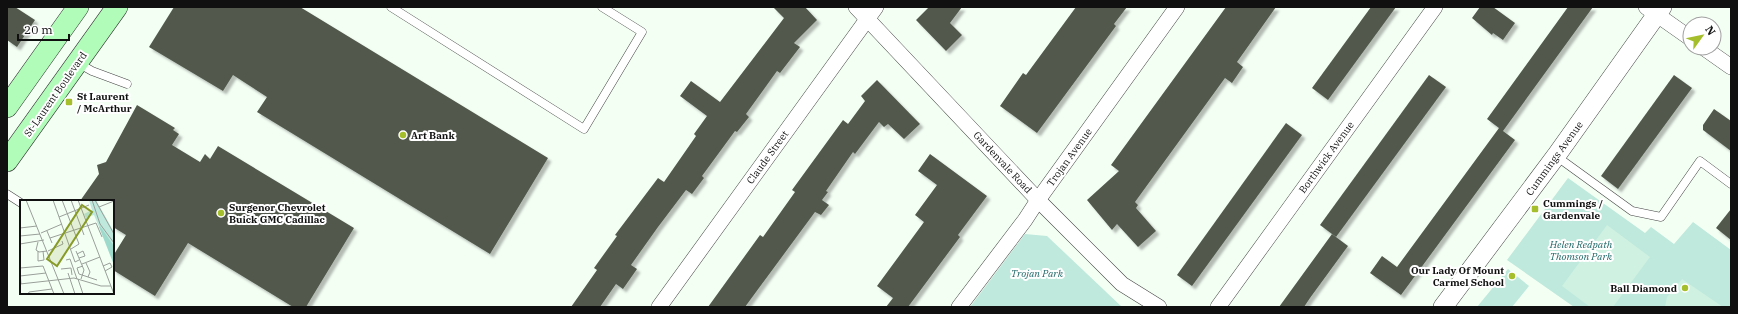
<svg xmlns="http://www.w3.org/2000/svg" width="1738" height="314" viewBox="0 0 1738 314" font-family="'IBM Plex Serif',serif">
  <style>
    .grass { fill: #bee9dc }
    .pitch { fill: #cff1e2 }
    .building { fill: #52594d; filter: url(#shadow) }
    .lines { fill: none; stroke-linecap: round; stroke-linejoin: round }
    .service-casing { stroke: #434343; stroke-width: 9 }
    .minor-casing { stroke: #434343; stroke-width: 16 }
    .tertiary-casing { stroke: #434343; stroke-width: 20 }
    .secondary-casing { stroke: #323232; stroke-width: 22 }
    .service { stroke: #fff; stroke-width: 8 }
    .minor { stroke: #fff; stroke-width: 15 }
    .tertiary { stroke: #fff; stroke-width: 19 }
    .secondary { stroke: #b1fcb9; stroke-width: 21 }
    .poi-dot { fill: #a5be2b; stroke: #fff; stroke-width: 1.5 }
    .labels { text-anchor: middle; stroke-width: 4; stroke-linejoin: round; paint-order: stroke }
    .street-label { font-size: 10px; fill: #101010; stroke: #fff }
    .poi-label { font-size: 10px; font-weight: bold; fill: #101010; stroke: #fff; text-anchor: start }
    .park-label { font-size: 10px; font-style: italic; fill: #216768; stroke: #fff }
    .inset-road { fill: none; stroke: #999f99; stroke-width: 1 }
    .view { fill: #879b26; fill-opacity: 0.15; stroke: #879b26; stroke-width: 2 }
    .inset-edge { fill: none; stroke: #101010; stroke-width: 2 }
  </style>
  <defs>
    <filter id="shadow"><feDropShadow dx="3.5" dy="3.5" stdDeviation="1" flood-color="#0004"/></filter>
  </defs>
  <rect width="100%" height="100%" fill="#f4fff4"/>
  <g class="grass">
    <path d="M1568 178 1645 233 1651 227 1674 244 1693 222 1731 250V307H1574L1507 260Z"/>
    <path d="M1025 234 1047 236 1122 307H970Z"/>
    <path d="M1508 269 1529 286 1512 307H1477Z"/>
  </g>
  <g class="pitch">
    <path d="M1607 225 1650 257 1613 307H1590L1562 286Z"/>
    <path d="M1682 279 1723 307H1665L1667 297Z"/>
  </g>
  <g class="building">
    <path d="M7 7H15L35 20 17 47 7 40Z"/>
    <path d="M174 7H300L548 158 490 254 257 112 267 97 233 75 223 91 149 47Z"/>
    <path d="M773 7H805L817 20 794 43 800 47 780 73 777 71 746 114 749 117 737 132 735 131 702 176 704 178 692 194 686 190 658 227 631 265 637 269 623 289 616 284 600 307H571L597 270 594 268 617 236 615 235 658 178 664 182 696 136 694 134 707 116 680 96 691 81 720 102 784 18Z"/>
    <path d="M929 7H962L950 23 962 35 946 51 916 20Z"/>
    <path d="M1076 7H1127L1114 24 1116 26 1037 133 1000 106 1023 73 1026 75Z"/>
    <path d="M1226 7H1276L1237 62 1243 67 1232 83 1225 78 1135 202 1138 205 1136 208 1156 231 1138 247 1117 224 1112 230 1087 200 1119 171 1111 165Z"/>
    <path d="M1371 7H1396L1328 100 1312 88Z"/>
    <path d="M1480 7H1493L1515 23 1503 40 1493 33 1492 35 1472 18Z"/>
    <path d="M1568 7H1593L1503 131 1515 140 1401 295 1370 273 1382 256 1397 267 1499 128 1487 119Z"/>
    <path d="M1429 75 1446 87 1336 237 1320 225Z"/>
    <path d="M1674 75 1692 88 1618 189 1601 176Z"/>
    <path d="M877 80 920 124 904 139 888 124 884 127 879 122 855 154 853 152 826 191 828 192 822 200 829 205 821 215 815 212 745 307H708L760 235 763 237 795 192 792 190 843 120 848 124 865 101 861 96Z"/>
    <path d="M137 105 175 128 173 130 179 134 172 145 200 162 205 154 210 159 218 146 354 228 306 307H293L188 243 155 296 113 270V256L126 235 113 227V201H80L99 174 97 165 106 162Z"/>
    <path d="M1714 109 1731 121V151L1703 130V125Z"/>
    <path d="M1286 123 1302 135 1192 286 1177 275Z"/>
    <path d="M930 154 987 196 958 235 960 237 908 307H886L893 298 877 286 924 222 915 215 937 185 918 171Z"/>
    <path d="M1731 209V240L1716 228Z"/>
    <path d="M1332 234 1348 246 1310 298 1304 307H1279Z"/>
  </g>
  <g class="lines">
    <g class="service-casing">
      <g id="service">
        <path d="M391 7 584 129 642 32 602 7"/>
        <path d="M78 63 92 71 127 84"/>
        <path d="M1556 156 1632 211 1661 217 1700 161 1731 184"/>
        <path d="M7 194 21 203"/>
      </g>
    </g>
    <g class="minor-casing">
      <g id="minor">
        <path d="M856 7 1038 200 1122 284 1159 307"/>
        <path d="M1646 7 1690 38"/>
        <path d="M1704 48 1731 67"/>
        <path d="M659 307 876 7"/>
        <path d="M959 307 1025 220 1038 200 1177 7"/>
        <path d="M1218 307 1435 7"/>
      </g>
    </g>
    <g class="tertiary-casing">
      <path id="tertiary" d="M1443 307 1556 156 1662 7"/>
    </g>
    <g class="secondary-casing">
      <g id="secondary">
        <path d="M7 107 78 7"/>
        <path d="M7 161 117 7"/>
      </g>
    </g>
    <use href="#service" class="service"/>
    <use href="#minor" class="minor"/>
    <use href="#tertiary" class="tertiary"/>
    <use href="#secondary" class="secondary"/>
  </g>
  <g class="poi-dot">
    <rect x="65" y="98" width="8" height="8" rx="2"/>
    <circle cx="403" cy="135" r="4"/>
    <rect x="1531" y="205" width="8" height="8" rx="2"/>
    <circle cx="221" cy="213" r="4"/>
    <circle cx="1512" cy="276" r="4"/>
    <circle cx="1685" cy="288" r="4"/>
  </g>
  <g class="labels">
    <g class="street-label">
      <text transform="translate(55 94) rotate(-55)" y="4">St-Laurent Boulevard</text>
      <text transform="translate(767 157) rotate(-54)" y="4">Claude Street</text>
      <text transform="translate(1069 157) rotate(-54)" y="4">Trojan Avenue</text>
      <text transform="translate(1326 157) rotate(-54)" y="4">Borthwick Avenue</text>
      <text transform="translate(1554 158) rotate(-54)" y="4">Cummings Avenue</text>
      <text transform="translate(1003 162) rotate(47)" y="4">Gardenvale Road</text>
    </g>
    <g class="poi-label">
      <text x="77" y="100">St Laurent<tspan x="77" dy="12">/ McArthur</tspan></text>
      <text x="411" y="139">Art Bank</text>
      <text x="1543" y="207">Cummings /<tspan x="1543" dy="12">Gardenvale</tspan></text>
      <text x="229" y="211">Surgenor Chevrolet<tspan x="229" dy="12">Buick GMC Cadillac</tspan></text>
      <text x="1504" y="274" text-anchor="end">Our Lady Of Mount<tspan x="1504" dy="12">Carmel School</tspan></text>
      <text x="1677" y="292" text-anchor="end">Ball Diamond</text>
    </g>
    <g class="park-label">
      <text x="1581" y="248">Helen Redpath<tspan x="1581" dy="12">Thomson Park</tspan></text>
      <text x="1037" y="277">Trojan Park</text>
    </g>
  </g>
  <g transform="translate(20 200)">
    <rect width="94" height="94" fill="#f4fff4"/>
    <path d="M69 0H76L94 32V46L79 27 74 15 67 17V20L64 14 72 10Z" fill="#bee9dc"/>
    <path d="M80 26 94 46V65L79 27Z" fill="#9ddacc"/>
    <path class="inset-road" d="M6 0 44 94M33 0 55 62 59 60M42 0 59 44 51 49M51 0 64 35M58 0 94 94M72 0 80 24 94 43M75 0 94 34M79 7 94 1M39 17 69 5M0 28 17 26M27 31 32 43M21 33 42 24M0 36 20 34M30 38 76 23 82 37M18 42 16 50 19 52 27 51M0 44 24 40M18 51V61L24 60 23 51M28 51 43 44 42 41M56 51 64 70 61 79M57 54 63 51 65 56 59 58M46 60 50 59 57 79M66 63 70 72 68 77M62 64 80 57M63 66 57 68 59 74 77 80M83 66 90 63 92 67 85 71M0 68 23 66 34 94M41 69 51 68 52 75M0 72 1 84M48 73 55 94M0 76 26 73M58 79 63 94M0 84 54 78 81 86H91M8 94 9 92 32 89"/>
    <path class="view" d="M62 5 72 12 37 66 27 59Z"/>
    <rect width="94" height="94" class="inset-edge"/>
  </g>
  <rect width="1738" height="314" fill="none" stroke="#101010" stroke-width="16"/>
  <g transform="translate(1702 36) rotate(57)"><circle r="19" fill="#ffffff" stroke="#9f9f9f"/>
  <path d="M0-3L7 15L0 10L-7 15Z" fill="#a5be2b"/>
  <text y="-6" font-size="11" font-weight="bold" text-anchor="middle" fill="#101010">N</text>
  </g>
  <path d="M18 34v6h51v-6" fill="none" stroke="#101010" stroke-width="2"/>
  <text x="24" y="34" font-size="12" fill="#101010" stroke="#ffffff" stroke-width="3" paint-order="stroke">20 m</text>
</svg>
